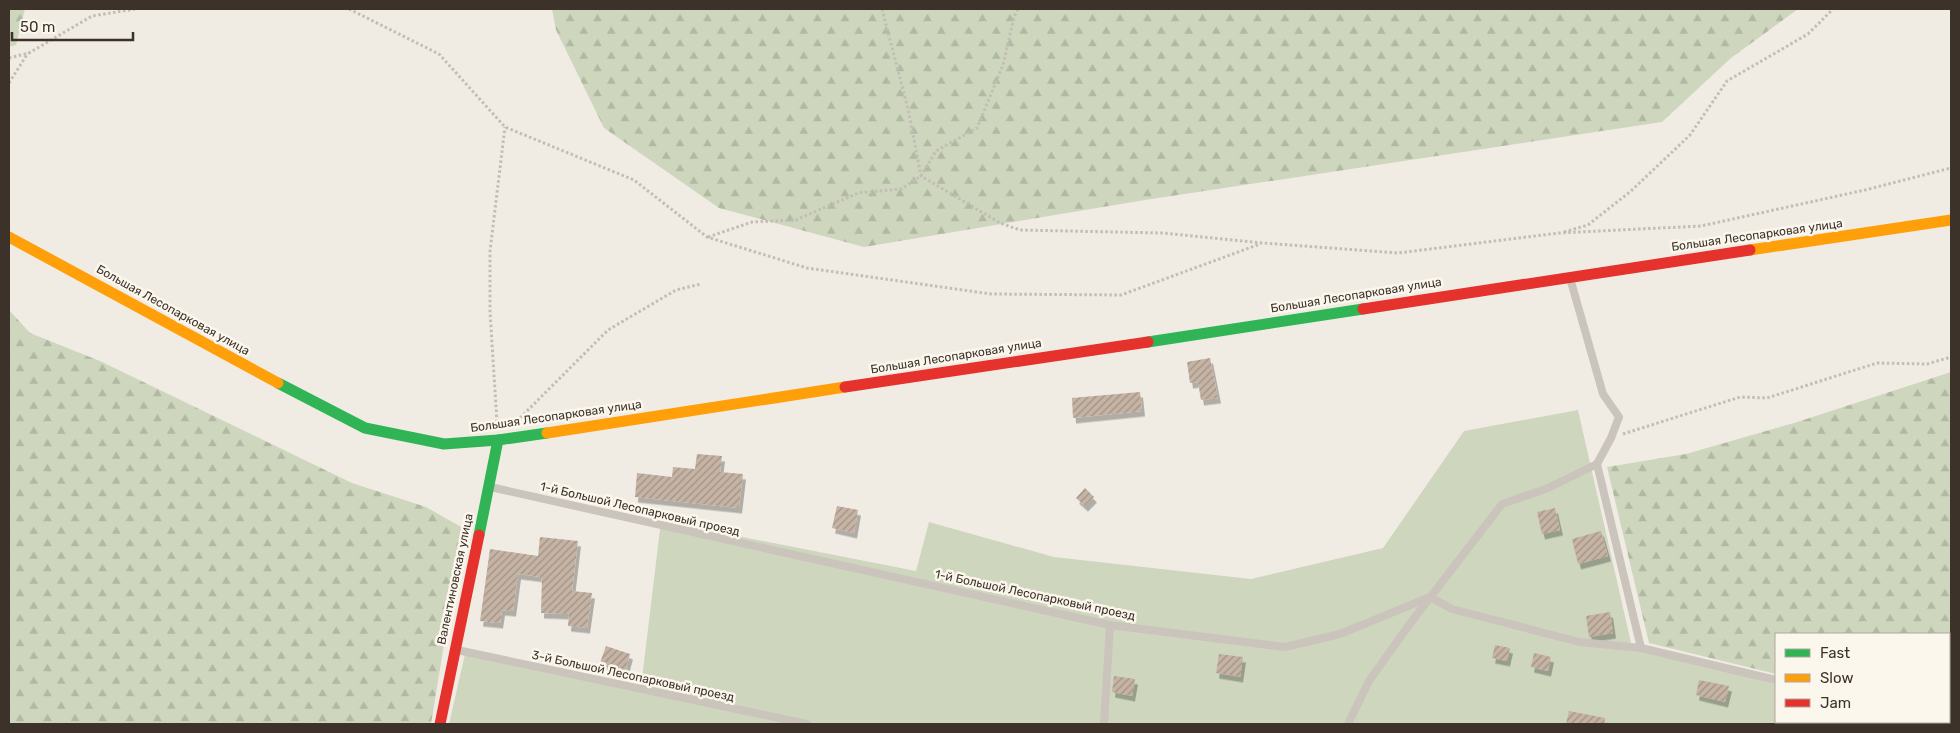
<svg xmlns="http://www.w3.org/2000/svg" width="1960" height="733" viewBox="0 0 1960 733" font-family="Rubik,sans-serif">
  <style>
    .green { fill: #ced7bd }
    .forest { fill: url(#forest-firs) }
    .building { fill: url(#building-hatch); filter: url(#shadow) }
    .lines { fill: none; stroke-linecap: round; stroke-linejoin: round }
    .path { stroke: #c2bdb5; stroke-width: 3; stroke-dasharray: 2.5 2.5; stroke-linecap: butt }
    .lane { stroke: #cac4bc; stroke-width: 8 }
    .fast { stroke: #30b455; stroke-width: 11 }
    .slow { stroke: #ff9f0a; stroke-width: 11 }
    .jam { stroke: #e5322d; stroke-width: 11 }
    .labels { text-anchor: middle; stroke-width: 5; stroke-linejoin: round; paint-order: stroke }
    .street-label { font-size: 12px; fill: #3c322a; stroke: #fcf7ed }
  </style>
  <defs>
    <pattern id="forest-firs" width="22" height="20" patternUnits="userSpaceOnUse" patternTransform="scale(1.25)"><rect width="22" height="20" fill="#ced7bd"/><path d="M5 1l3.5 6h-7zM16 11l3.5 6h-7z" fill="#b2b9a3"/></pattern>
    <pattern id="building-hatch" width="6" height="6" patternUnits="userSpaceOnUse" patternTransform="scale(1.25)"><rect width="6" height="6" fill="#c5b3a4"/><path d="M-1 1l2-2M0 6l6-6M5 7l2-2" fill="none" stroke="#a19286"/></pattern>
    <filter id="shadow"><feDropShadow dx="3" dy="5.5" stdDeviation="0" flood-color="#0004"/></filter>
  </defs>
  <rect width="100%" height="100%" fill="#f0ece4"/>
  <path class="green" d="M1578 410 1632 647 1776 684V722H1926L1936 724H449L466 650 641 687 661 521 916 571 929 522 1054 557 1251 579 1383 548 1464 431Z"/>
  <g class="forest">
    <path d="M9 9H25L16 45 9 47Z"/>
    <path d="M552 9H1798L1731 58 1662 122 1145 200 864 247 719 208 604 128 556 30Z"/>
    <path d="M9 310 30 333 100 361 352 483 426 507 463 528 431 724H9Z"/>
    <path d="M1951 372V716H1949V634H1776V674L1649 643 1607 467 1686 454 1794 423Z"/>
  </g>
  <g class="building">
    <path d="M1210 358 1218 398 1201 400 1198 382 1190 383 1187 362Z"/>
    <path d="M1140 392 1142 411 1073 418 1072 398Z"/>
    <path d="M697 454 722 456 720 472 743 474 739 508 635 497 637 473 672 477 673 467 695 469Z"/>
    <path d="M1085 488 1094 497 1085 506 1076 498Z"/>
    <path d="M837 506 858 510 854 533 832 528Z"/>
    <path d="M1555 508 1560 530 1542 534 1537 512Z"/>
    <path d="M1601 531 1608 556 1578 564 1572 539Z"/>
    <path d="M540 537 578 541 572 591 592 593 587 628 568 626 569 614 541 613 542 577 518 574 513 611 502 610 500 623 480 621 490 549 538 556Z"/>
    <path d="M1610 612 1613 633 1589 637 1586 616Z"/>
    <path d="M1495 645 1510 648 1507 661 1492 658Z"/>
    <path d="M606 646 630 654 625 672 600 663Z"/>
    <path d="M1534 653 1551 657 1548 671 1531 667Z"/>
    <path d="M1219 654 1243 657 1240 677 1216 673Z"/>
    <path d="M1114 676 1135 679 1132 696 1112 692Z"/>
    <path d="M1699 680 1729 686 1725 702 1696 695Z"/>
    <path d="M1569 711 1605 718 1604 724H1566Z"/>
  </g>
  <g class="lines">
    <g class="path">
      <path d="M349 9 439 54 505 127 634 180 707 237 807 268 991 294 1121 295 1260 244"/>
      <path d="M882 9 908 109 921 176 1000 223 1020 230 1162 233 1263 243 1398 253 1559 233 1701 226 1865 190 1951 168"/>
      <path d="M9 58 29 53 92 16 135 9"/>
      <path d="M9 83 28 53"/>
      <path d="M1564 232 1588 225 1631 191 1690 135 1727 81 1808 34 1833 9"/>
      <path d="M708 237 752 222 796 220 858 193 901 189 921 176 936 151 977 128 1003 65 1014 17 1018 9"/>
      <path d="M520 418 608 330 676 290 701 284"/>
      <path d="M497 422 490 312V251L505 127"/>
      <path d="M1623 434 1740 397 1767 398 1877 363 1927 364 1951 357"/>
    </g>
    <g class="lane">
      <path d="M1597 464 1641 648"/>
      <path d="M490 487 1110 625 1285 647 1340 634 1430 597 1452 609 1579 642 1641 648 1776 680"/>
      <path d="M457 650 807 724"/>
      <path d="M1939 722 1949 724"/>
      <path d="M1104 724 1110 625"/>
      <path d="M1348 724 1369 681 1409 625 1502 504 1546 489 1597 464 1611 438 1619 417 1603 394 1570 278"/>
    </g>
    <g class="fast">
      <path d="M1148 342 1363 309"/>
      <path d="M278 383 365 428 444 444 498 440 547 433"/>
      <path d="M479 535 498 440"/>
    </g>
    <g class="slow">
      <path d="M9 237 278 383"/>
      <path d="M1750 250 1951 220"/>
      <path d="M547 433 845 387"/>
    </g>
    <g class="jam">
      <path d="M1363 309 1750 250"/>
      <path d="M845 387 1148 342"/>
      <path d="M440 724 479 535"/>
    </g>
  </g>
  <g class="labels">
    <g class="street-label">
      <text transform="translate(1757 235) rotate(-8)" y="4">Большая Лесопарковая улица</text>
      <text transform="translate(1356 295) rotate(-9)" y="4">Большая Лесопарковая улица</text>
      <text transform="translate(173 310) rotate(29)" y="4">Большая Лесопарковая улица</text>
      <text transform="translate(956 356) rotate(-9)" y="4">Большая Лесопарковая улица</text>
      <text transform="translate(556 416) rotate(-8)" y="4">Большая Лесопарковая улица</text>
      <text transform="translate(640 509) rotate(13)" y="4">1-й Большой Лесопарковый проезд</text>
      <text transform="translate(455 579) rotate(-78)" y="4">Валентиновская улица</text>
      <text transform="translate(1035 595) rotate(12)" y="4">1-й Большой Лесопарковый проезд</text>
      <text transform="translate(633 676) rotate(12)" y="4">3-й Большой Лесопарковый проезд</text>
    </g>
  </g>
  <rect width="1960" height="733" fill="none" stroke="#3c322a" stroke-width="20"/>
  <rect x="1775" y="633" width="175" height="90" fill="#fcf7ed" stroke="#afa89f"/>
  <rect x="1785" y="649" width="25" height="8" fill="#30b455" stroke="#afa89f"/>
  <text x="1820" y="658" font-size="15" fill="#3c322a">Fast</text>
  <rect x="1785" y="674" width="25" height="8" fill="#ff9f0a" stroke="#afa89f"/>
  <text x="1820" y="683" font-size="15" fill="#3c322a">Slow</text>
  <rect x="1785" y="699" width="25" height="8" fill="#e5322d" stroke="#afa89f"/>
  <text x="1820" y="708" font-size="15" fill="#3c322a">Jam</text>
  <path d="M12 32v8h121v-8" fill="none" stroke="#3c322a" stroke-width="2.5"/>
  <text x="20" y="32" font-size="15" fill="#3c322a" stroke="#fcf7ed" stroke-width="4" paint-order="stroke">50 m</text>
</svg>
